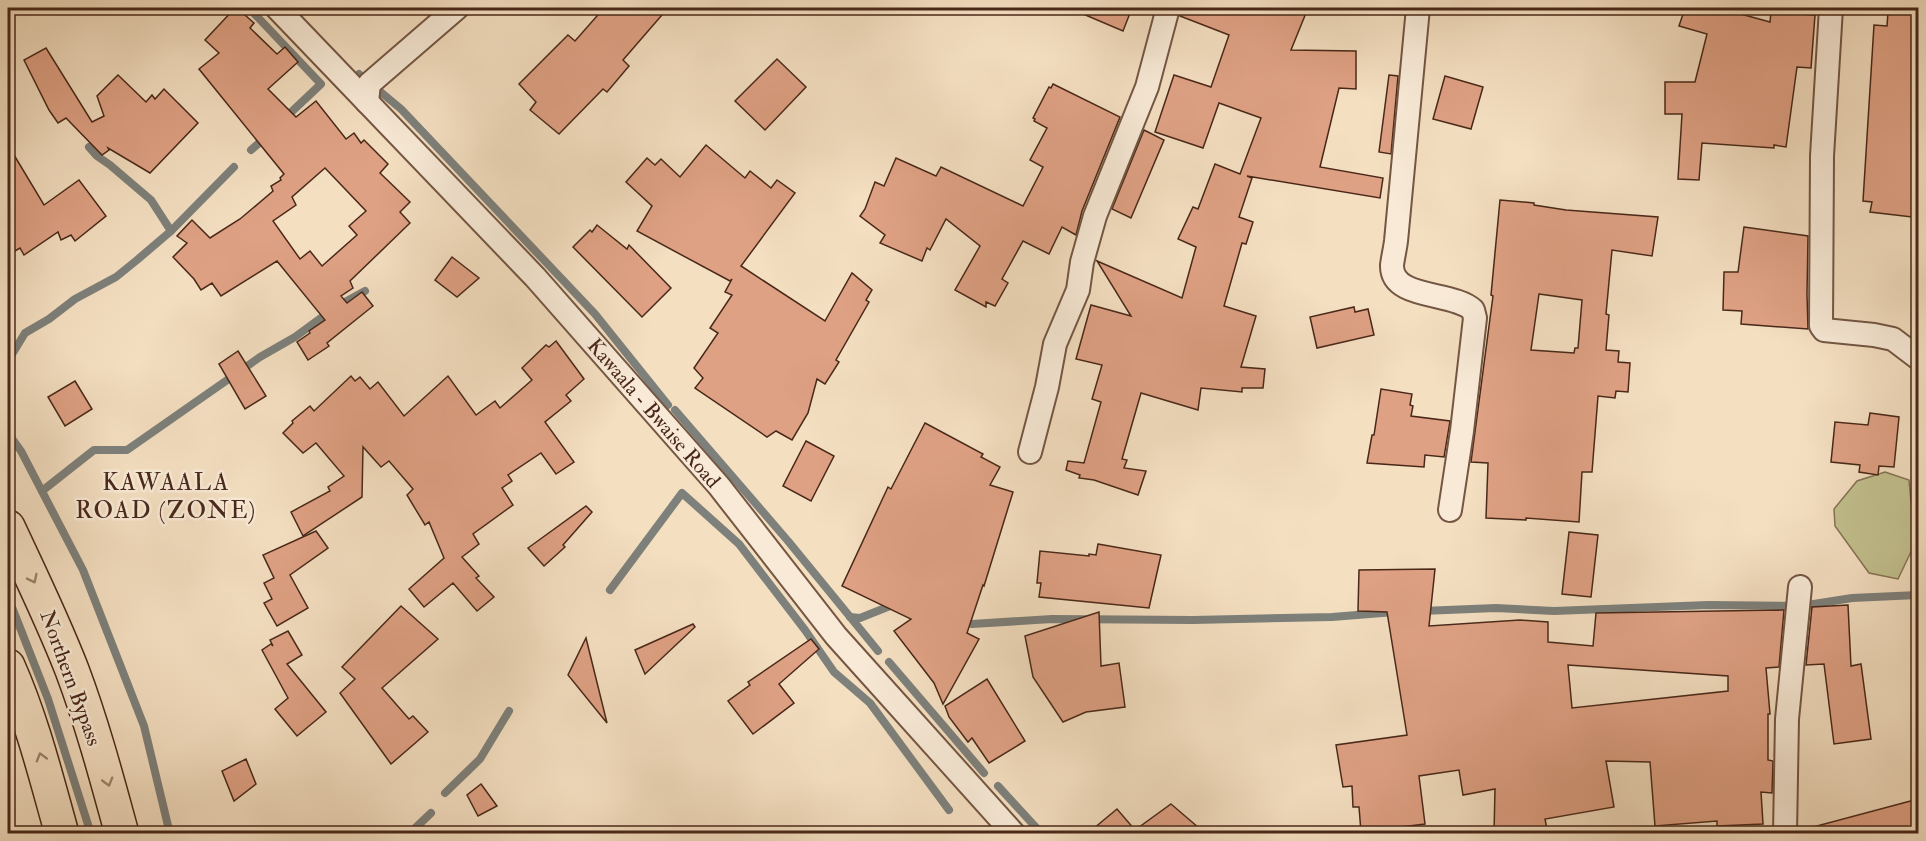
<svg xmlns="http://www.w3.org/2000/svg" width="1926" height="841" viewBox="0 0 1926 841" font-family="'IM FELL Double Pica',serif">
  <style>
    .green { fill: #c2c08e; stroke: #867454; stroke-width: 1.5 }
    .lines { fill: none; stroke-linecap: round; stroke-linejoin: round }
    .stream { stroke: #7d807b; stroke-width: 8 }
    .building { fill: #dfa184; stroke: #492819; stroke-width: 1.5; fill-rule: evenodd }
    .minor-casing { stroke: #745643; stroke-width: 26 }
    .motorway-casing { stroke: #492819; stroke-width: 36 }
    .minor { stroke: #f8ead7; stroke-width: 22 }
    .motorway { stroke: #f4dfc1; stroke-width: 33 }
    .oneway { stroke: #9e846d }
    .labels { text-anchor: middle; stroke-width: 5; stroke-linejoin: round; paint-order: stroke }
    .street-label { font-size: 21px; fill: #492819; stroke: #f8ead7 }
    .quarter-label { font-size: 24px; letter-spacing: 1.5px; fill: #492819; stroke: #f8ead7 }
  </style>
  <rect width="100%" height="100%" fill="#f4dfc1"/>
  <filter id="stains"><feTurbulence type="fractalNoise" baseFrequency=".00333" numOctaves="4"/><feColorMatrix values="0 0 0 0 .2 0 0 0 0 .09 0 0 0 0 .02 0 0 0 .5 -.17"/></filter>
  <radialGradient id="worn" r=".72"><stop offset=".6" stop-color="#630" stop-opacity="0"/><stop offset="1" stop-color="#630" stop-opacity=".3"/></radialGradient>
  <path class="green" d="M1885 472 1909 480 1911 502 1918 525V537L1898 579 1869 573 1835 526 1834 509 1857 481Z"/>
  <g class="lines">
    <g class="stream">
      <path d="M249 8 321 84 285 118"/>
      <path d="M359 74 401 109 595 314 668 405"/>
      <path d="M89 147 97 156 110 165 151 200 171 231"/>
      <path d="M251 150 266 137"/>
      <path d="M8 361 25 333 49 319 75 299 116 277 137 260 171 231 234 167"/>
      <path d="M675 410 788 541 878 651"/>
      <path d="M8 433 21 451 83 570 144 726 170 834"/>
      <path d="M42 491 94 450H127L260 357 295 337 336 307 365 291"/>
      <path d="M610 590 682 493 739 544 805 630 834 672 870 703 949 810"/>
      <path d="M8 597 48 699 91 834"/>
      <path d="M1422 611 1496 608 1554 611 1708 605 1801 606 1852 598 1918 595"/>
      <path d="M850 617 860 618 890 606H894"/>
      <path d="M961 620 972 624 1052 619 1193 620 1332 617 1395 612"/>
      <path d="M889 662 984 773"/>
      <path d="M998 786 1042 834"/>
      <path d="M445 793 480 759 509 711"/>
      <path d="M409 834 431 813"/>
    </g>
  </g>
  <g class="building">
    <path d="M235 8H237L254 23 250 28 277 54 285 47 298 62 268 89 296 117 316 101 346 139 354 133 361 143 364 140 388 164 380 173 410 202 400 212 410 223 350 281 353 288 341 296 347 303 362 292 373 306 327 343 329 346 308 360 297 342 310 333 309 331 325 320 277 261 221 296 212 283 201 290 194 279 173 257 187 243 177 236 192 220 210 238 240 219 253 208 273 191 271 186 281 180 280 178 284 174 199 69 219 53 205 40ZM325 168 366 211 349 226 357 235 322 266 310 251 300 259 273 221 296 205 292 197Z"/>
    <path d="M604 8H668L623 60 629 66 607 92 603 89 559 134 530 110 536 102 519 84 568 35 575 41Z"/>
    <path d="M1069 8H1132L1123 31Z"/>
    <path d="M1181 8H1308L1291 50 1356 51V89L1339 88 1320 167 1383 178 1380 198 1247 176 1252 178 1239 217 1253 222 1246 244 1242 243 1224 306 1256 316 1241 367 1265 369 1263 388H1242V392L1201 388 1198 410 1141 393 1122 459 1127 460 1124 468 1146 471 1138 495 1094 480 1079 478 1080 475 1066 470 1068 461 1084 463 1101 402 1092 399 1102 365 1076 359 1091 305 1131 316 1097 261 1182 298 1196 247 1178 239 1193 207 1198 209 1215 164 1240 174 1261 118 1219 103 1203 148 1155 132 1174 75 1211 87 1229 35 1180 16Z"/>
    <path d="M1685 8H1719L1770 22 1771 12 1815 15 1811 68 1797 67 1786 147 1774 145V148L1702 143 1699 180 1678 179 1682 114H1665V82H1695L1707 34 1679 26Z"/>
    <path d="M1888 12 1918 14V157L1912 217 1870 212 1872 202 1863 201 1874 25 1887 26Z"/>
    <path d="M46 48 92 122 104 116 97 96 118 75 146 102 152 95 155 99 164 89 198 123 150 173 108 148 109 150 102 155 66 118 58 123 49 110 24 60Z"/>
    <path d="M777 59 806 87 765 130 735 101Z"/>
    <path d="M1389 75 1398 76 1391 154 1379 152Z"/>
    <path d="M1445 76 1483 87 1471 129 1433 119Z"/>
    <path d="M1053 84 1120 117 1082 211 1076 235 1062 227 1049 254 1023 241 1002 279 1008 283 995 306 986 302V307L955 290 980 246 946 219 930 250 927 248 922 261 880 243 885 235 860 216 865 209 875 182 884 186 896 158 936 176 941 167 1023 206 1043 167 1030 160 1047 128 1034 121 1035 119 1033 118 1049 87 1051 88Z"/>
    <path d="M1144 130 1164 140 1131 218 1112 209Z"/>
    <path d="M8 145 44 205 79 180 106 216 75 241 71 235 61 240 58 232 24 255 20 248 8 255Z"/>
    <path d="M706 145 745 178 750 171 771 188 777 180 795 193 741 266 825 321 852 273 872 290 866 300 869 302 836 360 839 362 825 384 817 379 808 413 792 440 776 431 767 437 695 388 703 378 694 368 718 333 710 328 732 295 725 292 732 279 730 281 637 231 652 206 626 182 647 158 655 165 661 159 680 177Z"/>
    <path d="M1500 200 1534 203V205L1566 210 1658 217 1652 256 1612 250 1606 314 1609 315 1606 350 1619 351 1618 362 1630 363 1628 392 1616 391 1615 398 1598 396 1592 472H1582L1579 522 1526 518V520L1486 518 1488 463 1471 462 1493 296 1491 295ZM1539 294 1582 300 1578 348H1575L1574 353 1531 350Z"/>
    <path d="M597 225 627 249 629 245 671 288 642 317 573 247 590 230 592 232Z"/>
    <path d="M1744 227 1808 236 1807 294 1808 329 1741 324 1742 311 1723 310 1724 272H1738Z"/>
    <path d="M452 257 479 278 457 297 435 280Z"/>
    <path d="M1354 307 1355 312 1368 309 1374 335 1317 348 1310 317Z"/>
    <path d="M556 341 584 379 566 395 571 401 545 422 574 462 556 474 541 453 508 475 512 481 502 488 513 505 473 534 479 544 462 557 479 576 476 578 494 597 477 611 453 583 424 607 409 589 444 558 429 522 425 525 407 495 413 489 389 461 381 467 363 447 362 497 303 536 291 512 330 491 328 487 344 476 316 443 303 453 283 433 293 423 292 421 310 406 314 411 351 376 355 381 360 377 370 389 378 382 404 416 448 376 476 415 495 401 500 408 532 380 522 368 546 345 549 347Z"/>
    <path d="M238 351 266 396 245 409 219 364Z"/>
    <path d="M75 381 92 409 65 426 48 397Z"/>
    <path d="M1381 389 1412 394 1410 405 1413 406 1411 416 1450 421 1444 457 1425 455 1424 467 1367 463 1372 435H1374Z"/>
    <path d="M1870 413 1899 417 1894 467 1879 466 1878 475 1859 472 1860 465 1831 462 1835 422 1868 425Z"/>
    <path d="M925 423 983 454 981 457 1000 467 990 485 1013 492 984 586 983 585 967 633 979 639 943 704 934 683 894 631 911 619 842 586 888 487 891 489Z"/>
    <path d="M806 441 834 456 811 501 783 486Z"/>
    <path d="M586 506 592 512 563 545 565 547 544 566 528 548Z"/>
    <path d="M316 531 328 548 290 575 308 608 277 626 264 603 272 599 264 583 274 578 263 555Z"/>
    <path d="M1569 532 1598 535 1591 597 1562 594Z"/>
    <path d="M1098 544 1161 555 1149 608 1039 597 1041 583H1037L1040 551 1089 556V554L1096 555Z"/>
    <path d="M1435 569 1429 626 1520 620 1548 622V642L1593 646 1596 613 1784 610 1779 667 1766 668 1770 714H1768V760L1773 761 1772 793 1761 792 1763 824 1717 826V821L1655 826 1650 762 1606 761 1614 807 1545 819 1548 834H1494L1495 789 1463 795 1459 770 1419 776 1425 824 1361 832 1359 807H1353L1352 786 1343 787 1336 745 1407 735 1387 612 1358 611 1359 570ZM1568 665 1728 676V691L1572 708Z"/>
    <path d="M1848 605 1851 666 1861 664 1871 739 1834 744 1824 664 1806 665 1812 607Z"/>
    <path d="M401 606 438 639 382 688 409 719 413 716 428 732 391 764 340 693 355 679 342 667Z"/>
    <path d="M1099 612 1101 666 1119 663 1125 707 1086 712 1063 722 1033 677 1025 636Z"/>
    <path d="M693 624 695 627 645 674 635 650Z"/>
    <path d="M288 631 302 655 287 664 326 712 297 736 275 709 288 698 262 650 271 644 273 646 270 640Z"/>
    <path d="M586 638 607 723 568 675Z"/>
    <path d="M811 639 819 649 779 684 794 703 753 734 728 701 750 685 748 682Z"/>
    <path d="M987 679 1025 741 989 763 972 738 968 742 949 717 945 706Z"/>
    <path d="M246 759 256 784 234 801 222 771Z"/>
    <path d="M481 784 497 806 478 816 467 795Z"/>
    <path d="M1918 799V834H1814L1813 827Z"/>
    <path d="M1171 804 1206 834H1087L1117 809 1135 830Z"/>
  </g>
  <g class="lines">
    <g class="minor-casing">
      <g id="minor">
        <path d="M277 8 535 277 719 486 836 636 1014 834"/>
        <path d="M1418 8 1396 241C1395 249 1393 257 1392 265 1391 300 1453 291 1473 310L1475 318 1462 431 1450 510"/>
        <path d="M1831 8 1822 156 1821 326 1824 330 1874 335 1893 339 1918 358"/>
        <path d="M367 102 369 84 457 8"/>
        <path d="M1030 452 1047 387 1055 344 1078 290 1082 262 1095 216 1147 87 1168 8"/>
        <path d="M1785 834 1787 719 1800 587"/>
      </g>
    </g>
    <g class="motorway-casing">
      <g id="motorway">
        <path d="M8 527C30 574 53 621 72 670 92 723 107 779 122 834"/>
        <path d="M8 666C32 720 46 777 62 834"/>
      </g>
    </g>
    <use href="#minor" class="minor"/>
    <use href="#motorway" class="motorway"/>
  </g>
  <defs><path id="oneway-chevron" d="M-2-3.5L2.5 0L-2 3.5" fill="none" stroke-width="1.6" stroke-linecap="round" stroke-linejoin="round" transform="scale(1.5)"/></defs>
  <g class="oneway">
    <use href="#oneway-chevron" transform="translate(33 579) rotate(64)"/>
    <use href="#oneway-chevron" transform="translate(41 757) rotate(-106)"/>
    <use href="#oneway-chevron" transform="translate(108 782) rotate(74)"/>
  </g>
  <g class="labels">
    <g class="street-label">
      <text transform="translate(654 413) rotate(49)" y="7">Kawaala - Bwaise Road</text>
      <text transform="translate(71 678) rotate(70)" y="7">Northern Bypass</text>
    </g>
    <g class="quarter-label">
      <text x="166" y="490">KAWAALA<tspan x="166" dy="28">ROAD (ZONE)</tspan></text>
    </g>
  </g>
  <rect width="1926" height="841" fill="none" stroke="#f4dfc1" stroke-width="30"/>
  <rect x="9" y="9" width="1908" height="823" fill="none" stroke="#492819" stroke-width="3"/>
  <rect x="15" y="15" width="1896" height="811" fill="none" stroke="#492819" stroke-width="1.5"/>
  <rect width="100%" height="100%" filter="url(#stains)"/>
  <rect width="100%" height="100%" fill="url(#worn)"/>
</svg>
